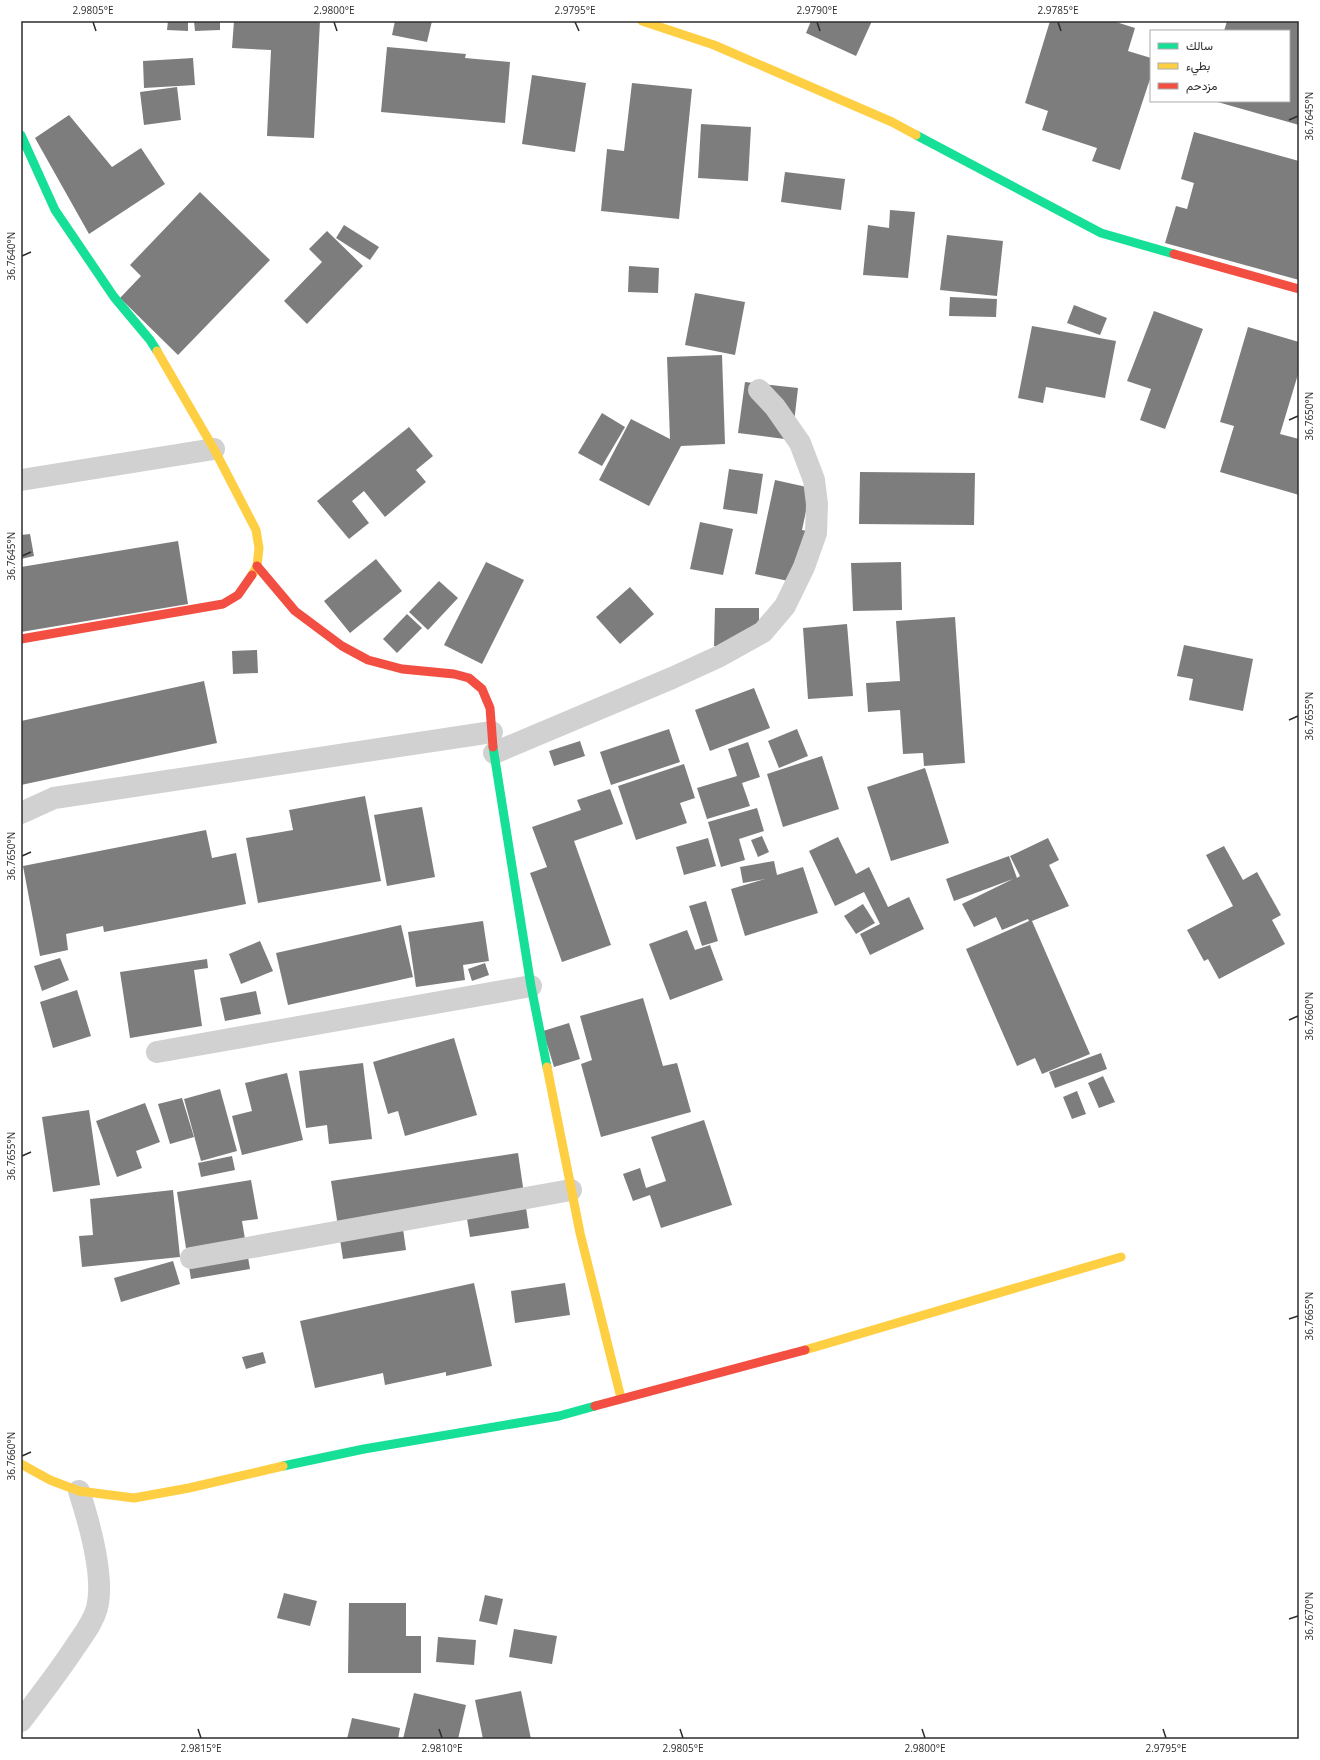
<svg xmlns="http://www.w3.org/2000/svg" width="1320" height="1760" viewBox="0 0 1320 1760" font-family="'Open Sans',Vazirmatn,sans-serif">
  <style>
    .building { fill: #7d7d7d }
    .lines { fill: none; stroke-linecap: round; stroke-linejoin: round }
    .street { stroke: #d1d1d1; stroke-width: 22 }
    .fast { stroke: #16e098; stroke-width: 9 }
    .slow { stroke: #ffcf43; stroke-width: 9 }
    .jam { stroke: #f24e42; stroke-width: 9 }
    .ticks { fill: none; stroke: #2c2c2c; stroke-width: 1.5 }
    .neatline { fill: none; stroke: #2c2c2c; stroke-width: 1.5 }
    .ticks-label { font-size: 10px; text-anchor: middle; fill: #2c2c2c }
  </style>
  <rect width="100%" height="100%" fill="#fff"/>
  <g class="building">
    <path d="M168 21H188V31L167 30Z"/>
    <path d="M194 21H220V30L195 31Z"/>
    <path d="M234 21H320L314 138 267 136 271 50 232 48Z"/>
    <path d="M395 21H432L427 42 392 35Z"/>
    <path d="M811 21H872L856 56 806 33Z"/>
    <path d="M1050 21H1113L1135 28 1128 51 1151 58V76L1120 170 1092 161 1097 148 1042 130 1048 111 1025 103Z"/>
    <path d="M1227 21H1299V125L1214 101H1289V31H1224Z"/>
    <path d="M387 47 466 54 465 58 510 62 505 123 381 112Z"/>
    <path d="M193 58 195 85 144 88 143 61Z"/>
    <path d="M532 75 586 83 575 152 522 144Z"/>
    <path d="M632 83 692 89 679 219 601 211 607 149 624 151Z"/>
    <path d="M177 87 181 120 144 125 140 92Z"/>
    <path d="M69 115 112 167 141 148 165 184 89 234 35 138Z"/>
    <path d="M701 124 751 127 748 181 698 178Z"/>
    <path d="M1194 132 1299 161V280L1165 243 1176 206 1187 209 1194 183 1181 179Z"/>
    <path d="M785 172 845 179 841 210 781 202Z"/>
    <path d="M200 192 270 260 178 355 120 298 141 276 130 265Z"/>
    <path d="M890 210 915 212 908 278 863 275 868 225 889 228Z"/>
    <path d="M344 225 379 247 370 260 336 238Z"/>
    <path d="M327 231 363 266 307 324 284 301 322 262 309 249Z"/>
    <path d="M947 235 1003 241 997 296 940 290Z"/>
    <path d="M629 266 659 268 658 293 628 292Z"/>
    <path d="M695 293 745 302 735 355 685 345Z"/>
    <path d="M950 297 997 299 996 317 949 316Z"/>
    <path d="M1074 305 1107 318 1100 335 1067 323Z"/>
    <path d="M1154 311 1203 329 1165 429 1140 420 1151 389 1127 381Z"/>
    <path d="M1032 326 1116 341 1105 398 1046 387 1043 403 1018 398Z"/>
    <path d="M1248 327 1299 342V371L1280 434 1299 439V495L1220 472 1234 426 1220 422Z"/>
    <path d="M722 355 725 444 681 446 649 506 599 480 631 419 670 439 667 357Z"/>
    <path d="M745 382 798 388 792 440 738 433Z"/>
    <path d="M602 413 625 427 602 466 578 453Z"/>
    <path d="M409 427 433 456 416 470 426 482 385 517 364 491 352 501 369 523 349 539 317 501Z"/>
    <path d="M729 469 763 474 757 514 723 509Z"/>
    <path d="M860 472 975 473 974 525 859 524Z"/>
    <path d="M775 480 811 488 802 530 813 532 803 584 755 574Z"/>
    <path d="M700 522 733 529 723 575 690 569Z"/>
    <path d="M30 534 34 556 21 559V535Z"/>
    <path d="M178 541 188 604 21 632V567Z"/>
    <path d="M376 559 402 591 350 633 324 601Z"/>
    <path d="M486 562 524 580 482 664 444 645Z"/>
    <path d="M901 562 902 610 853 611 851 563Z"/>
    <path d="M439 581 458 598 428 630 409 612Z"/>
    <path d="M630 587 654 614 620 644 596 617Z"/>
    <path d="M715 608H759V647L714 646Z"/>
    <path d="M407 614 422 628 397 653 383 639Z"/>
    <path d="M955 617 965 763 924 766 923 753 903 754 900 710 868 712 866 683 900 681 896 621Z"/>
    <path d="M847 624 853 696 808 699 803 628Z"/>
    <path d="M1184 645 1253 659 1243 711 1189 700 1193 679 1177 676Z"/>
    <path d="M257 650 258 673 233 674 232 651Z"/>
    <path d="M204 681 217 743 21 785V721Z"/>
    <path d="M754 688 770 728 710 751 695 710Z"/>
    <path d="M669 729 680 762 611 785 600 752Z"/>
    <path d="M797 729 808 756 779 768 768 741Z"/>
    <path d="M580 741 585 756 554 766 549 751Z"/>
    <path d="M748 742 760 777 742 783 750 806 707 819 697 788 737 776 728 749Z"/>
    <path d="M822 756 839 809 783 827 767 774Z"/>
    <path d="M684 764 695 798 680 803 687 823 636 840 618 786Z"/>
    <path d="M925 768 949 843 891 861 867 787Z"/>
    <path d="M610 789 623 824 574 841 611 945 562 962 530 873 547 867 532 827 581 810 577 800Z"/>
    <path d="M365 796 381 881 258 903 246 838 293 830 289 810Z"/>
    <path d="M422 807 435 877 387 886 374 815Z"/>
    <path d="M757 808 764 831 739 839 745 860 721 867 708 822Z"/>
    <path d="M206 830 212 858 236 853 246 904 104 932 103 926 66 934 68 950 40 956 23 866Z"/>
    <path d="M762 836 769 852 758 857 751 840Z"/>
    <path d="M838 837 856 874 869 867 888 907 909 897 924 929 870 955 860 934 880 924 864 892 835 906 809 851Z"/>
    <path d="M708 838 716 866 684 875 676 847Z"/>
    <path d="M1048 838 1059 860 1049 865 1069 906 1032 921 1090 1054 1042 1074 1035 1058 1017 1066 966 949 1029 921 1028 919 1002 930 996 917 974 927 962 904 1013 879 954 901 946 879 1009 856 1017 878 1020 876 1010 856Z"/>
    <path d="M1224 846 1243 880 1257 872 1281 915 1272 920 1285 944 1219 979 1208 959 1204 961 1187 930 1233 906 1206 855Z"/>
    <path d="M774 861 777 875 803 867 818 913 745 936 731 889 765 879 743 883 740 867Z"/>
    <path d="M706 901 718 941 702 946 689 906Z"/>
    <path d="M863 904 875 923 856 934 844 916Z"/>
    <path d="M483 921 489 961 463 965 465 980 416 987 408 932Z"/>
    <path d="M401 925 413 977 288 1005 276 953Z"/>
    <path d="M687 930 695 950 710 945 723 980 670 1000 649 944Z"/>
    <path d="M260 941 273 971 241 984 229 954Z"/>
    <path d="M60 958 69 980 42 991 34 966Z"/>
    <path d="M207 959 208 968 194 970 202 1026 130 1038 120 972Z"/>
    <path d="M485 963 489 975 472 981 468 969Z"/>
    <path d="M77 990 91 1036 53 1048 40 1002Z"/>
    <path d="M256 991 261 1014 225 1021 220 998Z"/>
    <path d="M643 998 663 1066 677 1063 691 1112 601 1137 581 1064 592 1060 580 1016Z"/>
    <path d="M569 1023 580 1059 554 1067 543 1031Z"/>
    <path d="M454 1038 477 1115 405 1136 398 1111 388 1114 373 1062Z"/>
    <path d="M1101 1053 1107 1069 1055 1088 1049 1072Z"/>
    <path d="M363 1063 372 1139 329 1144 327 1125 306 1128 299 1071Z"/>
    <path d="M287 1073 303 1140 242 1155 232 1116 252 1111 245 1083Z"/>
    <path d="M1103 1076 1115 1102 1099 1108 1088 1083Z"/>
    <path d="M220 1089 237 1151 201 1161 184 1099Z"/>
    <path d="M1077 1091 1086 1114 1072 1119 1063 1097Z"/>
    <path d="M182 1098 194 1137 170 1144 158 1104Z"/>
    <path d="M145 1103 160 1142 136 1151 142 1168 117 1177 96 1121Z"/>
    <path d="M89 1110 100 1185 53 1192 42 1117Z"/>
    <path d="M704 1120 732 1205 661 1228 650 1195 633 1201 623 1174 640 1168 646 1188 666 1181 651 1137Z"/>
    <path d="M518 1153 529 1228 470 1237 467 1219 403 1229 406 1250 343 1259 331 1181Z"/>
    <path d="M232 1156 235 1170 201 1177 198 1163Z"/>
    <path d="M251 1180 258 1219 242 1221 250 1269 191 1279 177 1192Z"/>
    <path d="M173 1190 180 1257 82 1267 79 1236 93 1235 90 1199Z"/>
    <path d="M173 1261 180 1284 121 1302 114 1278Z"/>
    <path d="M474 1283 492 1366 446 1376V1372L385 1385 383 1373 315 1388 300 1321Z"/>
    <path d="M565 1283 570 1315 515 1323 511 1291Z"/>
    <path d="M263 1352 266 1363 246 1369 242 1357Z"/>
    <path d="M284 1593 317 1601 310 1626 277 1618Z"/>
    <path d="M485 1595 503 1599 497 1625 479 1621Z"/>
    <path d="M349 1603H406V1636H421V1673H348Z"/>
    <path d="M514 1629 557 1636 552 1664 509 1657Z"/>
    <path d="M438 1637 476 1640 474 1665 436 1662Z"/>
    <path d="M521 1691 531 1739H483L475 1700Z"/>
    <path d="M414 1693 466 1705 458 1739H403Z"/>
    <path d="M352 1718 400 1728 398 1739H347Z"/>
  </g>
  <g class="lines">
    <g class="street">
      <path d="M21 480 214 449"/>
      <path d="M494 753 672 678 720 656 763 632 785 606 804 567 816 533 817 504 814 480 800 443 775 407 759 390"/>
      <path d="M21 813 54 798 492 732"/>
      <path d="M157 1052 531 986"/>
      <path d="M191 1258 571 1190"/>
      <path d="M21 1721C39 1697 58 1673 75 1647 83 1635 93 1623 97 1608 105 1576 89 1522 79 1491"/>
    </g>
    <g class="fast">
      <path d="M21 135 55 210 114 297 150 340 157 351"/>
      <path d="M916 135 1101 233 1174 254"/>
      <path d="M493 747 531 986 547 1067"/>
      <path d="M283 1466 364 1449 559 1416 595 1406"/>
    </g>
    <g class="slow">
      <path d="M642 21 714 45 892 122 916 135"/>
      <path d="M157 351 214 449 256 530 259 548 257 566 252 575"/>
      <path d="M547 1067 580 1233 621 1398"/>
      <path d="M805 1350 1121 1257"/>
      <path d="M21 1464 50 1480 79 1491 134 1498 189 1488 283 1466"/>
    </g>
    <g class="jam">
      <path d="M1174 254 1299 289"/>
      <path d="M257 566 295 611 342 646 368 660 402 669 454 674 469 678 482 689 490 708 493 747"/>
      <path d="M21 639 223 604 238 595 252 575"/>
      <path d="M595 1406 805 1350"/>
    </g>
  </g>
  <path class="ticks" d="M93 22 96 31M334 22 337 31M575 22 579 31M817 22 820 31M1058 22 1061 31M1289 120 1298 116M22 256 31 252M1289 420 1298 416M22 556 31 552M1289 720 1298 716M22 856 31 852M1289 1020 1298 1016M22 1156 31 1152M1289 1319 1298 1316M22 1456 31 1452M1289 1619 1298 1616M198 1729 201 1738M439 1729 442 1738M680 1729 683 1738M922 1729 925 1738M1163 1729 1166 1738"/>
  <rect width="1320" height="1760" fill="none" stroke="#ffffff" stroke-width="44"/>
  <rect x="1150" y="30" width="140" height="72" fill="#ffffff" stroke="#ababab"/>
  <rect x="1158" y="43" width="20" height="6" fill="#16e098" stroke="#ababab"/>
  <text x="1186" y="50" font-size="12" fill="#2c2c2c">سالك</text>
  <rect x="1158" y="63" width="20" height="6" fill="#ffcf43" stroke="#ababab"/>
  <text x="1186" y="70" font-size="12" fill="#2c2c2c">بطيء</text>
  <rect x="1158" y="83" width="20" height="6" fill="#f24e42" stroke="#ababab"/>
  <text x="1186" y="90" font-size="12" fill="#2c2c2c">مزدحم</text>
  <rect x="22" y="22" width="1276" height="1716" class="neatline"/>
  <g class="ticks-label">
    <text x="93" y="14">2.9805°E</text>
    <text x="334" y="14">2.9800°E</text>
    <text x="575" y="14">2.9795°E</text>
    <text x="817" y="14">2.9790°E</text>
    <text x="1058" y="14">2.9785°E</text>
    <text transform="translate(1309 116) rotate(-90)" y="4">36.7645°N</text>
    <text transform="translate(11 256) rotate(-90)" y="4">36.7640°N</text>
    <text transform="translate(1309 416) rotate(-90)" y="4">36.7650°N</text>
    <text transform="translate(11 556) rotate(-90)" y="4">36.7645°N</text>
    <text transform="translate(1309 716) rotate(-90)" y="4">36.7655°N</text>
    <text transform="translate(11 856) rotate(-90)" y="4">36.7650°N</text>
    <text transform="translate(1309 1016) rotate(-90)" y="4">36.7660°N</text>
    <text transform="translate(11 1156) rotate(-90)" y="4">36.7655°N</text>
    <text transform="translate(1309 1316) rotate(-90)" y="4">36.7665°N</text>
    <text transform="translate(11 1456) rotate(-90)" y="4">36.7660°N</text>
    <text transform="translate(1309 1616) rotate(-90)" y="4">36.7670°N</text>
    <text x="201" y="1752">2.9815°E</text>
    <text x="442" y="1752">2.9810°E</text>
    <text x="683" y="1752">2.9805°E</text>
    <text x="925" y="1752">2.9800°E</text>
    <text x="1166" y="1752">2.9795°E</text>
  </g>
</svg>
